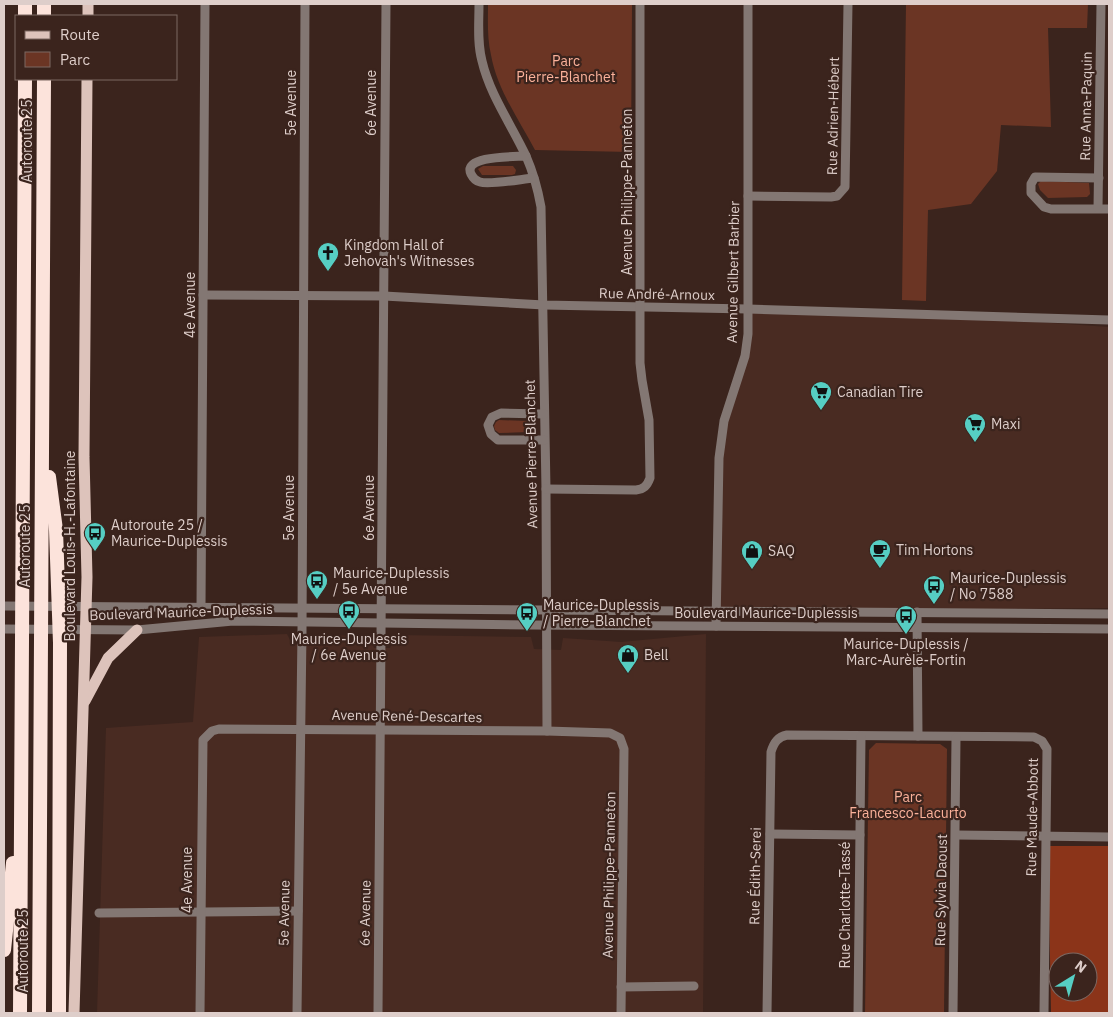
<svg xmlns="http://www.w3.org/2000/svg" width="1113" height="1017" viewBox="0 0 1113 1017" font-family="'IBM Plex Sans',sans-serif">
  <style>
    .built { fill: #492b22 }
    .green { fill: #6b3524 }
    .forest { fill: #8b3419; fill-rule: evenodd }
    .lines { fill: none; stroke-linecap: round; stroke-linejoin: round }
    .minor { stroke: #837773; stroke-width: 9 }
    .major { stroke: #ddc3bb; stroke-width: 11 }
    .highway { stroke: #fce3db; stroke-width: 14 }
    .labels { text-anchor: middle; stroke-width: 4.5; stroke-linejoin: round; paint-order: stroke }
    .park-label { font-size: 14px; fill: #fbb19a; stroke: #3b241d }
    .street-label { font-size: 14px; fill: #dececa; stroke: #3b241d }
    .poi-label { font-size: 14px; fill: #dececa; stroke: #3b241d; text-anchor: start }
  </style>
  <rect width="100%" height="100%" fill="#3b241d"/>
  <g class="built">
    <path d="M748 309 920 314 1109 327V608L717 611 719 458 739 378Z"/>
    <path d="M287 634 292 644 309 646 313 635 370 636 374 648H390L396 635 531 637 534 649 561 650 563 638 621 642 706 634 703 1013H97L106 728 193 722 199 637Z"/>
  </g>
  <g class="green">
    <path d="M488 4H632L631 152 535 150C519 120 497 89 491 55 487 38 488 21 488 4Z"/>
    <path d="M906 4H1088L1087 28H1048L1051 127 1001 125 997 171 971 204 928 210 926 301 902 300Z"/>
    <path d="M483 166H513L516 170 515 174 512 175H482L478 169Z"/>
    <path d="M1041 181 1089 183 1090 194 1087 197 1048 198 1040 190 1038 184Z"/>
    <path d="M499 420 528 421 530 422 529 432 499 433 495 430 494 426 496 422Z"/>
    <path d="M876 743 940 744 947 749 944 1013H865L869 750Z"/>
  </g>
  <path class="forest" d="M1048 846H1109V1013H1051ZM1058 962H1088V992H1058Z"/>
  <g class="lines">
    <g class="minor">
      <path d="M479 4C479 23 477 43 482 61 490 95 511 124 526 156 533 172 538 190 541 207L546 489 547 731"/>
      <path d="M526 156C516 157 462 155 471 174 473 178 476 181 480 182 490 185 522 179 534 178"/>
      <path d="M1099 178 1035 177 1031 184V193L1044 207 1051 209H1109"/>
      <path d="M748 196 831 197 837 196 845 187 848 4"/>
      <path d="M1098 208 1101 4"/>
      <path d="M203 295 384 296 544 305 748 309 1109 320"/>
      <path d="M544 440H498L491 434 488 425 492 417 501 413 544 414"/>
      <path d="M546 489 636 490C644 489 647 486 650 478L649 420 642 380 640 363V4"/>
      <path d="M4 606 1109 614"/>
      <path d="M201 607 205 4"/>
      <path d="M917 612 918 736"/>
      <path d="M716 626 719 458 724 421 745 356 748 334V4"/>
      <path d="M4 629 137 630 233 621 533 625 1109 629"/>
      <path d="M770 834 860 835"/>
      <path d="M956 835 1109 837"/>
      <path d="M99 913 298 911"/>
      <path d="M621 987 694 986"/>
      <path d="M200 1013 203 740 212 731 219 729 547 731 610 733 620 738 624 749 621 1013"/>
      <path d="M297 1013 302 632 305 4"/>
      <path d="M378 1013 386 4"/>
      <path d="M767 1013 771 752C774 742 778 737 787 735L1034 737 1042 741 1047 749 1044 1013"/>
      <path d="M858 1013 861 737"/>
      <path d="M953 1013 956 738"/>
    </g>
    <g class="major">
      <path d="M88 16V4"/>
      <path d="M85 701 108 658 137 630"/>
      <path d="M74 1013 87 577 84 457 87 79"/>
    </g>
    <g class="highway">
      <path d="M25 16V4"/>
      <path d="M44 16V4"/>
      <path d="M49 477 56 530 60 643 59 1013"/>
      <path d="M4 950 13 863"/>
      <path d="M20 1013 25 79"/>
      <path d="M39 1013 44 79"/>
    </g>
  </g>
  <defs>
    <g id="church-pin" transform="scale(1.125)"><path d="M0 17L-7.5 6A9.5 9.5 0 1 1 7.5 6Z" fill="#56cec3" stroke="#3b241d"/><path d="M-1.2-6h2.4v3.5h3.3v2.4h-3.3V6h-2.4V-.1h-3.3v-2.4h3.3Z" fill="#111"/></g>
    <g id="supermarket-pin" transform="scale(1.125)"><path d="M0 17L-7.5 6A9.5 9.5 0 1 1 7.5 6Z" fill="#56cec3" stroke="#3b241d"/><path d="M-6-5.5h2.5l.6 2H6L4.5 2H-2.5L-4.4-4H-6ZM-1.5 3.2a1.3 1.3 0 1 0 .1 0ZM3 3.2a1.3 1.3 0 1 0 .1 0Z" fill="#111"/></g>
    <g id="bus-pin" transform="scale(1.125)"><path d="M0 17L-7.5 6A9.5 9.5 0 1 1 7.5 6Z" fill="#56cec3" stroke="#3b241d"/><path d="M-5-6H5V4H4V6H2V4H-2V6H-4V4H-5ZM-3.5-4V0h7V-4ZM-3.5 1.2v1.5H-2V1.2ZM2 1.2v1.5H3.5V1.2Z" fill="#111"/></g>
    <g id="cafe-pin" transform="scale(1.125)"><path d="M0 17L-7.5 6A9.5 9.5 0 1 1 7.5 6Z" fill="#56cec3" stroke="#3b241d"/><path d="M-5.5-4.5H6V0H3Q3 3.5 0 3.5H-2.5Q-5.5 3.5-5.5 0ZM3-3.2v2h1.7v-2ZM-6 4.5H4V6H-6Z" fill="#111"/></g>
    <g id="shop-pin" transform="scale(1.125)"><path d="M0 17L-7.5 6A9.5 9.5 0 1 1 7.5 6Z" fill="#56cec3" stroke="#3b241d"/><path d="M-5-2.5h2.3a2.7 3.5 0 0 1 5.4 0H5L5.5 6h-11ZM-1.5-2.5h3a1.5 2.3 0 0 0-3 0Z" fill="#111"/></g>
  </defs>
  <g fill-rule="evenodd">
    <use href="#church-pin" x="328" y="253"/>
    <use href="#supermarket-pin" x="821" y="392"/>
    <use href="#supermarket-pin" x="975" y="424"/>
    <use href="#bus-pin" x="95" y="533"/>
    <use href="#cafe-pin" x="880" y="550"/>
    <use href="#shop-pin" x="752" y="551"/>
    <use href="#bus-pin" x="317" y="581"/>
    <use href="#bus-pin" x="934" y="586"/>
    <use href="#bus-pin" x="349" y="611"/>
    <use href="#bus-pin" x="527" y="613"/>
    <use href="#bus-pin" x="906" y="616"/>
    <use href="#shop-pin" x="628" y="655"/>
  </g>
  <g class="labels">
    <g class="park-label">
      <text x="566" y="66">Parc<tspan x="566" dy="16">Pierre-Blanchet</tspan></text>
      <text x="908" y="802">Parc<tspan x="908" dy="16">Francesco-Lacurto</tspan></text>
    </g>
    <g class="street-label">
      <text transform="translate(291 103) rotate(-90)" y="5">5e Avenue</text>
      <text transform="translate(371 103) rotate(-90)" y="5">6e Avenue</text>
      <text transform="translate(1086 106) rotate(-89)" y="5">Rue Anna-Paquin</text>
      <text transform="translate(833 116) rotate(-89)" y="5">Rue Adrien-Hébert</text>
      <text transform="translate(27 141) rotate(-90)" y="5">Autoroute 25</text>
      <text transform="translate(627 192) rotate(-90)" y="5">Avenue Philippe-Panneton</text>
      <text transform="translate(733 272) rotate(-89)" y="5">Avenue Gilbert Barbier</text>
      <text transform="translate(657 294) rotate(1)" y="5">Rue André-Arnoux</text>
      <text transform="translate(190 305) rotate(-90)" y="5">4e Avenue</text>
      <text transform="translate(531 454) rotate(-91)" y="5">Avenue Pierre-Blanchet</text>
      <text transform="translate(289 508) rotate(-90)" y="5">5e Avenue</text>
      <text transform="translate(369 508) rotate(-90)" y="5">6e Avenue</text>
      <text transform="translate(25 546) rotate(-90)" y="5">Autoroute 25</text>
      <text transform="translate(70 546) rotate(-90)" y="5">Boulevard Louis-H.-Lafontaine</text>
      <text transform="translate(181 612) rotate(-2)" y="5">Boulevard Maurice-Duplessis</text>
      <text x="766" y="618">Boulevard Maurice-Duplessis</text>
      <text transform="translate(407 716) rotate(1)" y="5">Avenue René-Descartes</text>
      <text transform="translate(1032 817) rotate(-89)" y="5">Rue Maude-Abbott</text>
      <text transform="translate(609 875) rotate(-89)" y="5">Avenue Philippe-Panneton</text>
      <text transform="translate(755 876) rotate(-89)" y="5">Rue Édith-Serei</text>
      <text transform="translate(187 880) rotate(-90)" y="5">4e Avenue</text>
      <text transform="translate(941 890) rotate(-89)" y="5">Rue Sylvia Daoust</text>
      <text transform="translate(845 905) rotate(-90)" y="5">Rue Charlotte-Tassé</text>
      <text transform="translate(284 913) rotate(-89)" y="5">5e Avenue</text>
      <text transform="translate(365 913) rotate(-89)" y="5">6e Avenue</text>
      <text transform="translate(23 951) rotate(-90)" y="5">Autoroute 25</text>
    </g>
    <g class="poi-label">
      <text x="344" y="250">Kingdom Hall of<tspan x="344" dy="16">Jehovah's Witnesses</tspan></text>
      <text x="837" y="397">Canadian Tire</text>
      <text x="991" y="429">Maxi</text>
      <text x="111" y="530">Autoroute 25 /<tspan x="111" dy="16">Maurice-Duplessis</tspan></text>
      <text x="896" y="555">Tim Hortons</text>
      <text x="768" y="556">SAQ</text>
      <text x="333" y="578">Maurice-Duplessis<tspan x="333" dy="16">/ 5e Avenue</tspan></text>
      <text x="950" y="583">Maurice-Duplessis<tspan x="950" dy="16">/ No 7588</tspan></text>
      <text x="543" y="610">Maurice-Duplessis<tspan x="543" dy="16">/ Pierre-Blanchet</tspan></text>
      <text x="349" y="644" text-anchor="middle">Maurice-Duplessis<tspan x="349" dy="16">/ 6e Avenue</tspan></text>
      <text x="906" y="649" text-anchor="middle">Maurice-Duplessis /<tspan x="906" dy="16">Marc-Aurèle-Fortin</tspan></text>
      <text x="644" y="660">Bell</text>
    </g>
  </g>
  <rect width="1113" height="1017" fill="none" stroke="#dececa" stroke-width="10"/>
  <rect x="15" y="15" width="162" height="65" fill="#3b241d" stroke="#7c6862"/>
  <rect x="25" y="31" width="25" height="8" fill="#ddc3bb" stroke="#7c6862"/>
  <text x="60" y="40" font-size="15" fill="#dececa">Route</text>
  <rect x="25" y="52" width="25" height="15" fill="#6b3524" stroke="#7c6862"/>
  <text x="60" y="65" font-size="15" fill="#dececa">Parc</text>
  <g transform="translate(1073 977) rotate(37)"><circle r="24" fill="#3b241d" stroke="#7c6862"/>
  <path d="M0-4L9 19L0 12L-9 19Z" fill="#56cec3"/>
  <text y="-8" font-size="14" font-weight="bold" text-anchor="middle" fill="#dececa">N</text>
  </g>
</svg>
